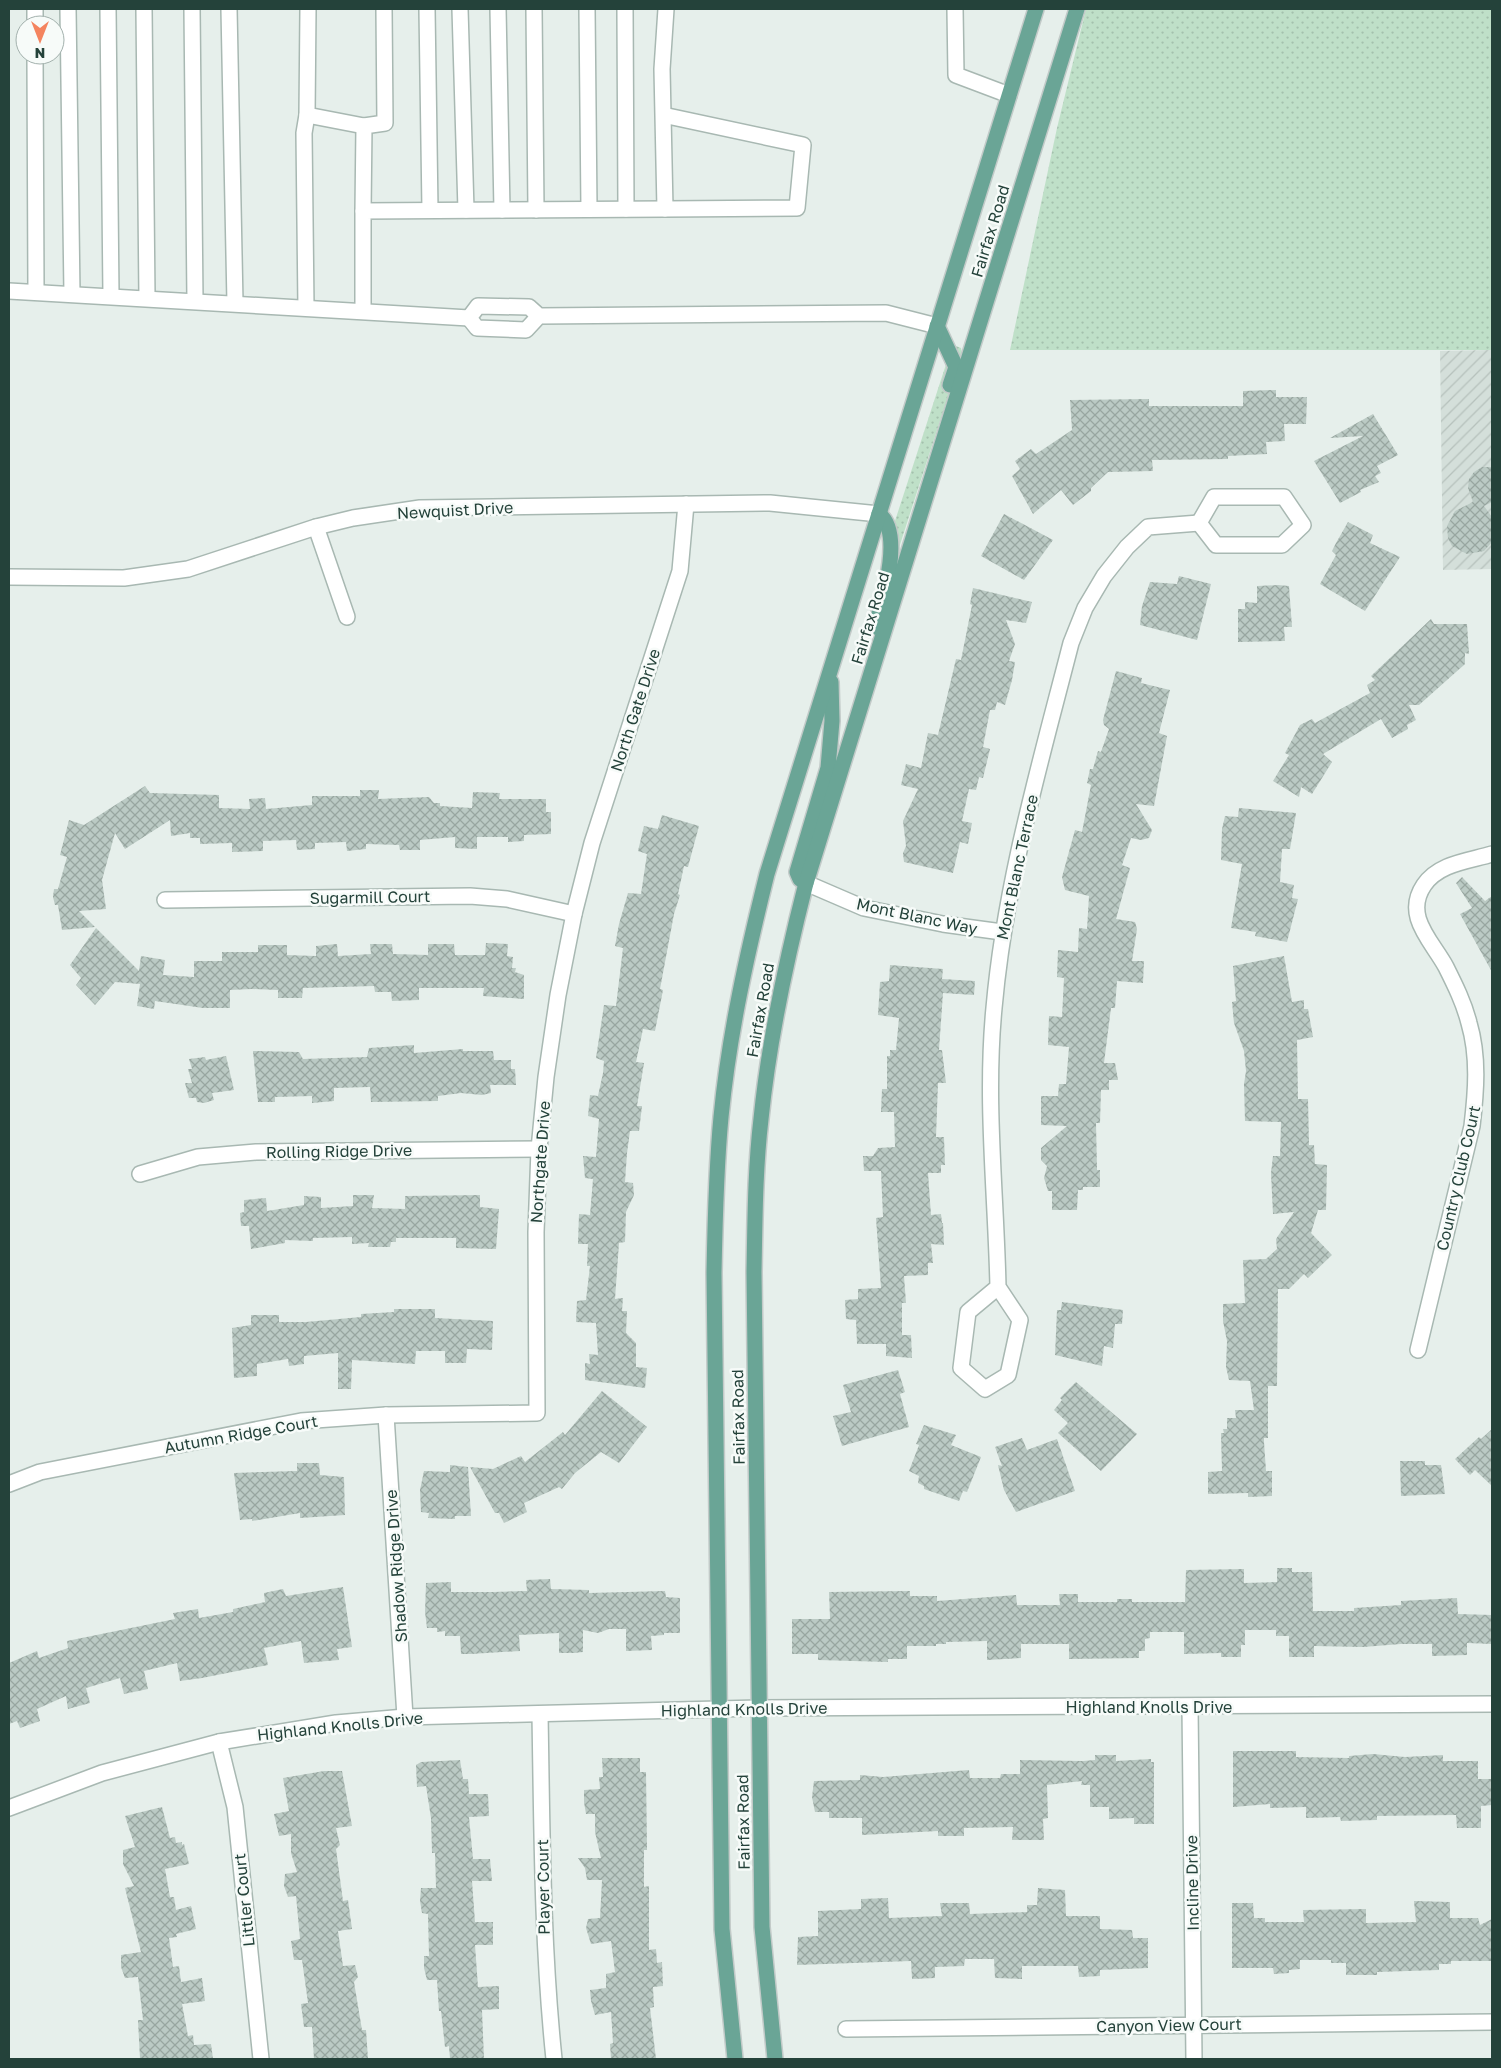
<svg xmlns="http://www.w3.org/2000/svg" width="1501" height="2068" viewBox="0 0 1501 2068" font-family="'Golos Text',sans-serif">
  <style>
    .industrial { fill: url(#industrial-furrows) }
    .grass { fill: url(#grass-dots) }
    .building { fill: url(#building-cross-hatch) }
    .lines { fill: none; stroke-linecap: round; stroke-linejoin: round }
    .minor-casing { stroke: #a8b8b2; stroke-width: 18 }
    .major-casing { stroke: #c2cac8; stroke-width: 18 }
    .minor { stroke: #fff; stroke-width: 15 }
    .major { stroke: #6aa596; stroke-width: 15 }
    .labels { text-anchor: middle; stroke-width: 5; stroke-linejoin: round; paint-order: stroke }
    .street-label { font-size: 16px; fill: #24423a; stroke: #f7fbf9 }
  </style>
  <defs>
    <pattern id="industrial-furrows" width="10" height="10" patternUnits="userSpaceOnUse" patternTransform="scale(1.25)"><rect width="10" height="10" fill="#d4dfda"/><path d="M-1 1l2-2M0 10L10 0M9 11l2-2" fill="none" stroke="#b6c1bc"/></pattern>
    <pattern id="grass-dots" width="8" height="8" patternUnits="userSpaceOnUse" patternTransform="scale(1.25)"><rect width="8" height="8" fill="#bfe0c8"/><path d="M2 2h.1M6 6h.1" fill="none" stroke="#a4c1ad" stroke-width="1.8" stroke-linecap="round"/></pattern>
    <pattern id="building-cross-hatch" width="8" height="8" patternUnits="userSpaceOnUse" patternTransform="scale(1.25)"><rect width="8" height="8" fill="#bbcac4"/><path d="M0 0l8 8M0 8l8-8" fill="none" stroke="#98a6a0"/></pattern>
  </defs>
  <rect width="100%" height="100%" fill="#e6efeb"/>
  <path class="industrial" d="M1492 350V569L1443 570 1440 351Z"/>
  <g class="grass">
    <path d="M1086 9H1492V350H1010L1057 128Z"/>
    <path d="M956 346 961 348 962 353 895 560 894 524 951 349Z"/>
  </g>
  <g class="building">
    <path d="M1276 390V397H1307L1306 424H1284L1285 441 1266 442 1267 454 1228 456V459L1152 460 1153 471 1108 472 1091 488V491L1073 505 1061 490 1033 514 1012 476 1020 469 1015 461 1031 449 1036 454 1072 430 1070 400 1149 399V406H1243V391Z"/>
    <path d="M1373 414 1398 455 1377 466 1381 473 1375 476 1379 482 1360 490 1361 492 1340 503 1314 461 1363 436 1330 438Z"/>
    <path d="M1482 467H1492V502L1484 506 1492 517V542L1484 551 1467 554 1452 546 1448 538 1447 526 1455 511 1473 502 1468 488 1469 479 1474 472Z"/>
    <path d="M1004 514 1053 540 1024 580 981 556Z"/>
    <path d="M1348 522 1373 535 1370 543 1400 557 1365 611 1320 584 1336 555 1332 551 1336 543Z"/>
    <path d="M1179 576 1211 584 1197 640 1140 625 1142 606 1150 582 1177 584Z"/>
    <path d="M1278 585 1289 586 1292 627H1284L1285 641 1238 642V609H1245V602L1257 603V586Z"/>
    <path d="M973 588 1032 602 1026 623 1006 620 1015 644 1009 661 1015 662 1012 680 1005 705 997 702 995 710H990L983 747 990 749 983 778 979 777 976 790 969 789 962 821 972 823 968 844 960 842 953 873 904 862 903 853 906 846 903 821 918 789 901 785 906 764 921 768 928 733 938 735 956 659 961 660 972 605 970 604Z"/>
    <path d="M1431 619 1434 624H1467L1469 654 1465 653V664L1419 705H1409L1416 720 1407 725 1408 729 1392 738 1381 719 1323 754 1332 762 1312 794 1301 787 1299 797 1273 781 1289 755 1285 753 1300 725 1312 719 1315 723 1370 693 1367 685 1375 680 1371 676Z"/>
    <path d="M1116 671 1142 678 1141 683 1170 690 1159 733 1167 736 1154 806 1136 804 1152 830 1149 838 1141 840 1131 838 1122 865 1130 868 1116 919 1135 922 1137 929 1132 961H1144L1143 983 1117 981 1115 1008H1111L1104 1063H1115L1118 1080H1109V1090H1101L1100 1123H1096L1097 1170H1100V1187H1083V1190H1078L1077 1210H1052V1191H1048L1044 1178 1047 1166 1041 1160V1148L1067 1126 1041 1125V1096H1058L1059 1084H1066L1069 1047 1048 1045 1049 1016 1062 1017 1064 978 1057 977 1058 950 1078 952 1079 928 1087 929 1089 896 1065 890 1062 877 1075 830 1082 832 1091 785 1087 783 1090 769H1093L1098 751 1101 752 1109 729 1104 725 1103 720Z"/>
    <path d="M145 786 150 793 219 795V808L250 809 249 799 265 798 266 809 312 805V796H360V790H379L378 799 429 797 434 803H440V806L472 808 473 792 500 793 499 799H546V812H551V834L524 835V841L508 842V837H477V849L455 848V837L420 840V850H400L399 845 366 844V849L347 851 346 842 315 843V849L297 850 296 840 263 841V851L232 852V843L200 844V838H190V833L171 836 170 820 125 849 115 833 102 880 106 909 79 911 95 927 62 930 58 905H55L53 897 54 889H58L67 857 60 855 69 820 84 825Z"/>
    <path d="M1239 808 1296 813 1290 849H1282L1280 882 1294 885 1292 898 1298 899 1287 942 1255 936 1256 932 1231 928 1242 864 1221 860 1222 829 1225 816 1238 817Z"/>
    <path d="M662 815 699 826 688 867 684 866 678 894 680 895 674 914 660 989 663 990 655 1031 643 1029 636 1062 644 1063 637 1106H642L639 1131H630L627 1153 625 1182 633 1183 634 1195 626 1212 625 1242 619 1243 615 1299 623 1298 622 1311H627L626 1333 636 1343V1367L647 1368 645 1388 585 1380V1363L590 1364 589 1354 598 1355 596 1323 576 1322 577 1301 586 1300 590 1266H587L588 1244H578L579 1214 590 1215 593 1179 585 1178 583 1156 596 1157 599 1119 588 1116 590 1095 598 1096 603 1073 604 1061 596 1058 604 1005 616 1006 623 948 615 946 619 924 628 893 641 894 647 854 638 851 644 826 658 829Z"/>
    <path d="M1462 877 1485 901 1492 896V972L1460 914 1472 908 1456 883Z"/>
    <path d="M96 928 139 971 141 956 165 960 163 975 194 977V961H222V952H258V945H287V955L316 956V946L337 944 338 956 371 954 370 944H392L393 954 428 955V944H454L455 955H485L486 943 508 944 507 956 513 957 512 968H516L515 972 524 975V999L483 996 484 988H419V1000L392 1001 391 992H375L374 986 303 988 302 998H278V990L252 989 230 990V1008H203L155 1001 154 1009 137 1006 140 984 115 982 95 1005 76 985 81 978 70 965Z"/>
    <path d="M1284 956 1292 1002 1304 1000V1009H1308L1313 1037 1297 1040 1298 1099H1308L1309 1145H1314L1315 1164 1327 1165 1326 1210H1318L1311 1233 1332 1255 1308 1278 1304 1274 1289 1289H1278L1277 1386H1268V1438H1264V1442L1266 1471H1272V1496L1248 1497V1493L1208 1494V1472L1222 1471 1221 1433H1224L1223 1429H1227V1418H1236L1235 1410H1254L1250 1381 1229 1380 1226 1367 1227 1341 1223 1321V1304L1245 1303 1243 1260 1266 1259 1277 1249 1276 1239 1294 1212 1273 1214 1271 1173 1273 1156H1280L1281 1122 1245 1121 1244 1084 1246 1071 1244 1051 1234 1023 1232 1002 1236 1001 1233 966Z"/>
    <path d="M890 965 943 969 942 979 975 981 974 995 943 993 939 1050H942L946 1083H938L936 1137H944L945 1165H941V1173H928L931 1215 941 1214 942 1223H943L944 1245 931 1244 933 1263H928V1275L904 1276 906 1303H902V1335H911L912 1358 886 1356V1344H857L856 1320 846 1319 845 1300 858 1299V1289L881 1288 876 1218 883 1217 881 1171H864L863 1156H873L878 1148 895 1147 894 1112H881L882 1089H887V1056H890V1050H896L899 1018 878 1015 880 982 889 981Z"/>
    <path d="M414 1045V1053L463 1049V1051H493L494 1060H511V1069H515L516 1085H490L491 1093 482 1095 461 1093 438 1096V1101L371 1102 370 1087 334 1088V1101L312 1103V1096L275 1097V1102H258L253 1051 299 1052 303 1059 367 1057 369 1048Z"/>
    <path d="M226 1056 234 1090 212 1093 214 1100 204 1103 197 1102 196 1098H189L185 1083H192L188 1069H192L189 1059 205 1057 206 1060Z"/>
    <path d="M353 1195H374L372 1208 405 1209V1196L480 1195V1207L499 1209 496 1249 456 1248V1238H396V1242H391L390 1247H368L369 1243 352 1244V1237L313 1238V1241L285 1240V1243L251 1249 249 1226H241L240 1213 244 1212V1200L266 1198 267 1211 304 1205V1196L321 1197V1208L353 1206Z"/>
    <path d="M1062 1302 1123 1310 1122 1324H1115L1113 1348 1104 1346 1102 1366 1055 1355 1057 1310H1061Z"/>
    <path d="M394 1309H435V1318L493 1321 492 1350 467 1349 466 1363H445V1351H416L415 1364 352 1360 351 1389H338V1353L304 1356V1364L289 1366 288 1359 257 1364V1376L234 1378 232 1328 251 1325V1315H279V1322H306L361 1317V1314L394 1312Z"/>
    <path d="M898 1370 905 1392 900 1394 909 1427 842 1446 833 1416 851 1412 843 1385Z"/>
    <path d="M1076 1382 1137 1434 1101 1471 1058 1433 1068 1423 1054 1410 1062 1400 1060 1398Z"/>
    <path d="M602 1391 647 1427 619 1463 601 1452 575 1473 562 1489 559 1487 524 1503 527 1512 504 1523 499 1513H495L470 1467 493 1469 521 1456 525 1462 563 1432 565 1435Z"/>
    <path d="M924 1425 956 1435 951 1445 981 1457 967 1492 963 1491 959 1501 924 1489V1486L918 1483 919 1476 909 1471 919 1445 916 1444Z"/>
    <path d="M1492 1429V1486L1475 1470 1470 1475 1455 1459 1479 1437 1481 1439Z"/>
    <path d="M1022 1438 1027 1450 1057 1439 1075 1491 1016 1512 1004 1490 998 1465 1002 1466 995 1447Z"/>
    <path d="M1400 1461H1425V1465H1441L1445 1494 1401 1496Z"/>
    <path d="M297 1463H319L320 1475 344 1477 345 1515 300 1518V1513L252 1521V1519L240 1520 234 1473 297 1471Z"/>
    <path d="M450 1465 468 1467 471 1516H455V1519L428 1518 429 1513 421 1512 420 1490 424 1471 450 1472Z"/>
    <path d="M1277 1568H1292V1572H1312L1313 1611H1354V1608L1401 1605V1601L1457 1598 1458 1614 1492 1615V1644L1467 1643V1655L1432 1656V1644H1401L1363 1647 1314 1646V1657H1289V1636H1276V1630H1245V1645H1241V1657H1221V1653L1184 1654V1632H1150V1638L1145 1639V1651H1139V1658L1069 1659V1644H1021V1658L987 1660V1641L946 1642V1644H936V1646H907V1659H888V1662L818 1660V1654H792V1619H830L829 1592 910 1591V1596H937V1601L1016 1595 1017 1605H1060L1059 1594H1078V1602H1117V1599H1132V1602H1185L1186 1570 1244 1569V1583L1277 1582Z"/>
    <path d="M550 1579 551 1589 589 1590V1593L665 1591 666 1597 680 1598V1633H664V1635L651 1636 652 1650 626 1651V1629H609L598 1633 583 1630V1652L574 1653H559V1633L519 1635 520 1651 471 1654H461L460 1636H445V1631L437 1632V1628H427L425 1612 426 1583 451 1582V1592H493L527 1591 526 1580Z"/>
    <path d="M343 1587 352 1647 337 1649 339 1660 304 1663 301 1641 264 1648 268 1665 202 1678 180 1681 177 1663 144 1671 148 1689 124 1694 120 1678 86 1688 90 1703 68 1709 66 1696 37 1709 40 1721 20 1728 17 1721 9 1724V1663L37 1651 39 1658 68 1648 67 1641 175 1619 173 1613 198 1609 199 1618 233 1612V1609L265 1602 264 1593 283 1589 286 1596Z"/>
    <path d="M1233 1751H1296V1757L1349 1758V1756L1373 1754 1405 1757 1443 1755V1761H1478V1779H1492V1805L1481 1806V1828H1457L1456 1815 1377 1816V1820L1341 1821 1340 1817 1306 1818V1807L1270 1808V1804L1233 1807Z"/>
    <path d="M1095 1755H1116V1761L1151 1759V1762H1154V1824H1134V1818L1109 1819V1807H1090V1785H1081L1082 1781 1047 1785 1048 1818 1043 1819 1044 1840H1012L1013 1827 964 1828V1836H938V1831L862 1835V1818H829V1812H815L812 1797 814 1781 860 1780V1775L883 1777 969 1770 970 1778H1000L1001 1774H1020V1760L1083 1761 1095 1760Z"/>
    <path d="M602 1758H640V1772H646L647 1850H644V1887L649 1886V1950L656 1949 657 1963 662 1962 663 1986 653 1987 654 2007 650 2008 656 2059H611L610 2044 613 2043 611 2012 595 2015 591 2001 590 1990 606 1988V1974L615 1972 611 1941 591 1944 586 1928 588 1919 600 1918 602 1880H587L585 1868 578 1858H601L595 1832V1814H586L584 1802V1790L600 1789 599 1777H603Z"/>
    <path d="M460 1760 463 1779H468L469 1794H488L489 1816 469 1817 473 1859H490L492 1881H472L475 1922H493V1945H475L478 1987 499 1986V2009L482 2010 484 2059H450L449 2046 445 2047 441 2011H439L437 1980H427L424 1968V1956H429L428 1914 422 1913 420 1901 421 1888H436L435 1853H432L431 1818 426 1786 417 1787 416 1765 421 1762Z"/>
    <path d="M324 1771H342L352 1826 336 1828 340 1845 336 1849 343 1901 348 1900 352 1929 338 1931 343 1966 355 1965 358 1977 354 1982 362 2030H366L368 2059H314L312 2027H304L301 2004 308 2003 302 1960H294L291 1941 300 1939 296 1896 288 1897 284 1886 285 1874 297 1872 291 1853V1834L279 1836 274 1814 289 1811 283 1778Z"/>
    <path d="M162 1807 170 1838 175 1837 176 1843 182 1842V1845L184 1844 189 1864 165 1869 170 1897H174L176 1910 191 1906 196 1929 176 1934 177 1937 169 1938 173 1967 179 1966 181 1982 202 1978 205 2001 182 2004 188 2036 193 2035 194 2045 211 2044 213 2059H140L138 2020H143L138 1977 125 1978 121 1967V1955L141 1952 125 1888 134 1886 123 1864V1850L135 1847 125 1816Z"/>
    <path d="M1038 1888 1065 1890 1066 1916H1100V1929L1132 1930 1133 1938H1148V1968L1100 1970V1976L1079 1977 1078 1966H1022V1979L995 1978 994 1959H965L964 1966 935 1967V1978L912 1979 911 1961 797 1965 798 1937 818 1936V1911L861 1909V1899L888 1898 889 1918 942 1916 940 1903H969L970 1914 1027 1912V1905H1037Z"/>
    <path d="M1414 1901 1450 1902V1918H1478L1480 1925 1492 1919V1961H1451V1964H1439V1970L1377 1972V1975H1346V1963H1331V1960H1300V1969L1289 1970V1973L1274 1974 1273 1968H1232V1903H1253L1254 1918H1265V1922H1304L1303 1910 1366 1909V1923L1416 1922Z"/>
  </g>
  <g class="lines">
    <g class="minor-casing">
      <g id="minor">
        <path d="M35 9V25"/>
        <path d="M68 9 72 294"/>
        <path d="M108 9 111 296"/>
        <path d="M144 9 147 298"/>
        <path d="M192 9 195 301"/>
        <path d="M229 9 235 303"/>
        <path d="M308 9 307 115 364 126"/>
        <path d="M427 9 430 210"/>
        <path d="M460 9 466 210"/>
        <path d="M498 9 502 210"/>
        <path d="M534 9 536 210"/>
        <path d="M587 9 589 209"/>
        <path d="M625 9 626 209"/>
        <path d="M955 9 956 75 1009 95"/>
        <path d="M35 55 36 292"/>
        <path d="M663 115 803 145 797 208 665 209 662 69 666 9"/>
        <path d="M363 211 364 126 385 123 384 9"/>
        <path d="M9 291 469 318"/>
        <path d="M306 308 304 133 307 115"/>
        <path d="M363 311V211L665 209"/>
        <path d="M539 316 526 330 477 328 469 318 478 306 529 307 539 316 886 313 937 326"/>
        <path d="M1214 497H1284L1303 525 1282 545H1216L1199 523Z"/>
        <path d="M316 527 347 617"/>
        <path d="M9 577 124 578 188 569 316 527 353 518 420 508 770 503 879 514"/>
        <path d="M806 883 864 908 943 924 1002 932"/>
        <path d="M165 900 470 896 507 899 574 914"/>
        <path d="M140 1174 198 1157 256 1152 539 1149"/>
        <path d="M998 1287 1020 1320 1008 1375 985 1389 961 1368 968 1312 998 1287C996 1194 985 1101 994 1008 1005 883 1040 764 1071 643L1085 608 1104 576 1127 547 1148 527 1199 523"/>
        <path d="M1418 1350 1472 1126C1476 1092 1479 1057 1469 1023 1464 1003 1455 985 1446 967 1432 941 1403 916 1424 885 1439 863 1469 861 1492 854"/>
        <path d="M386 1415 405 1717"/>
        <path d="M9 1484 40 1472 301 1421 386 1415 537 1413 536 1232 539 1149 546 1077 558 995 574 914 592 843 680 571 686 504"/>
        <path d="M1190 1707 1194 2059"/>
        <path d="M540 1714C542 1829 542 1944 554 2059"/>
        <path d="M219 1742 235 1807 261 2059"/>
        <path d="M9 1808 102 1773 219 1742 336 1723 405 1717 758 1708 1492 1704"/>
        <path d="M846 2029 1492 2022"/>
      </g>
    </g>
    <g class="major-casing">
      <g id="major">
        <path d="M937 326 956 367 950 385"/>
        <path d="M875 627C883 601 904 533 879 514"/>
        <path d="M806 883 800 879 797 872 828 768 832 721 831 682"/>
        <path d="M735 2059 722 1929 714 1273C715 1220 716 1169 721 1117 729 1034 747 954 767 874L1036 9"/>
        <path d="M775 2059 762 1927 754 1272C755 1221 755 1170 761 1119 769 1039 786 961 806 883L1077 9"/>
      </g>
    </g>
    <use href="#minor" class="minor"/>
    <use href="#major" class="major"/>
  </g>
  <g class="labels">
    <g class="street-label">
      <text transform="translate(990 231) rotate(-73)" y="6">Fairfax Road</text>
      <text transform="translate(455 510) rotate(-3)" y="6">Newquist Drive</text>
      <text transform="translate(870 618) rotate(-73)" y="6">Fairfax Road</text>
      <text transform="translate(635 710) rotate(-72)" y="6">North Gate Drive</text>
      <text transform="translate(1017 867) rotate(-78)" y="6">Mont Blanc Terrace</text>
      <text transform="translate(370 897) rotate(-1)" y="6">Sugarmill Court</text>
      <text transform="translate(917 916) rotate(12)" y="6">Mont Blanc Way</text>
      <text transform="translate(760 1010) rotate(-80)" y="6">Fairfax Road</text>
      <text transform="translate(339 1151) rotate(-1)" y="6">Rolling Ridge Drive</text>
      <text transform="translate(540 1162) rotate(-86)" y="6">Northgate Drive</text>
      <text transform="translate(1458 1178) rotate(-77)" y="6">Country Club Court</text>
      <text transform="translate(738 1417) rotate(-91)" y="6">Fairfax Road</text>
      <text transform="translate(241 1434) rotate(-10)" y="6">Autumn Ridge Court</text>
      <text transform="translate(396 1566) rotate(-94)" y="6">Shadow Ridge Drive</text>
      <text x="1149" y="1713">Highland Knolls Drive</text>
      <text transform="translate(744 1709) rotate(-1)" y="6">Highland Knolls Drive</text>
      <text transform="translate(340 1726) rotate(-6)" y="6">Highland Knolls Drive</text>
      <text transform="translate(743 1822) rotate(-91)" y="6">Fairfax Road</text>
      <text transform="translate(1192 1883) rotate(-91)" y="6">Incline Drive</text>
      <text transform="translate(543 1887) rotate(-91)" y="6">Player Court</text>
      <text transform="translate(244 1900) rotate(-96)" y="6">Littler Court</text>
      <text transform="translate(1169 2025) rotate(-1)" y="6">Canyon View Court</text>
    </g>
  </g>
  <rect width="1501" height="2068" fill="none" stroke="#24423a" stroke-width="20"/>
  <g transform="translate(40 40) rotate(180)"><circle r="24" fill="#f7fbf9" stroke="#a3b1ad"/>
  <path d="M0-4L9 19L0 12L-9 19Z" fill="#f4845f"/>
  <text y="-8" font-size="14" font-weight="bold" text-anchor="middle" fill="#24423a">N</text>
  </g>
</svg>
